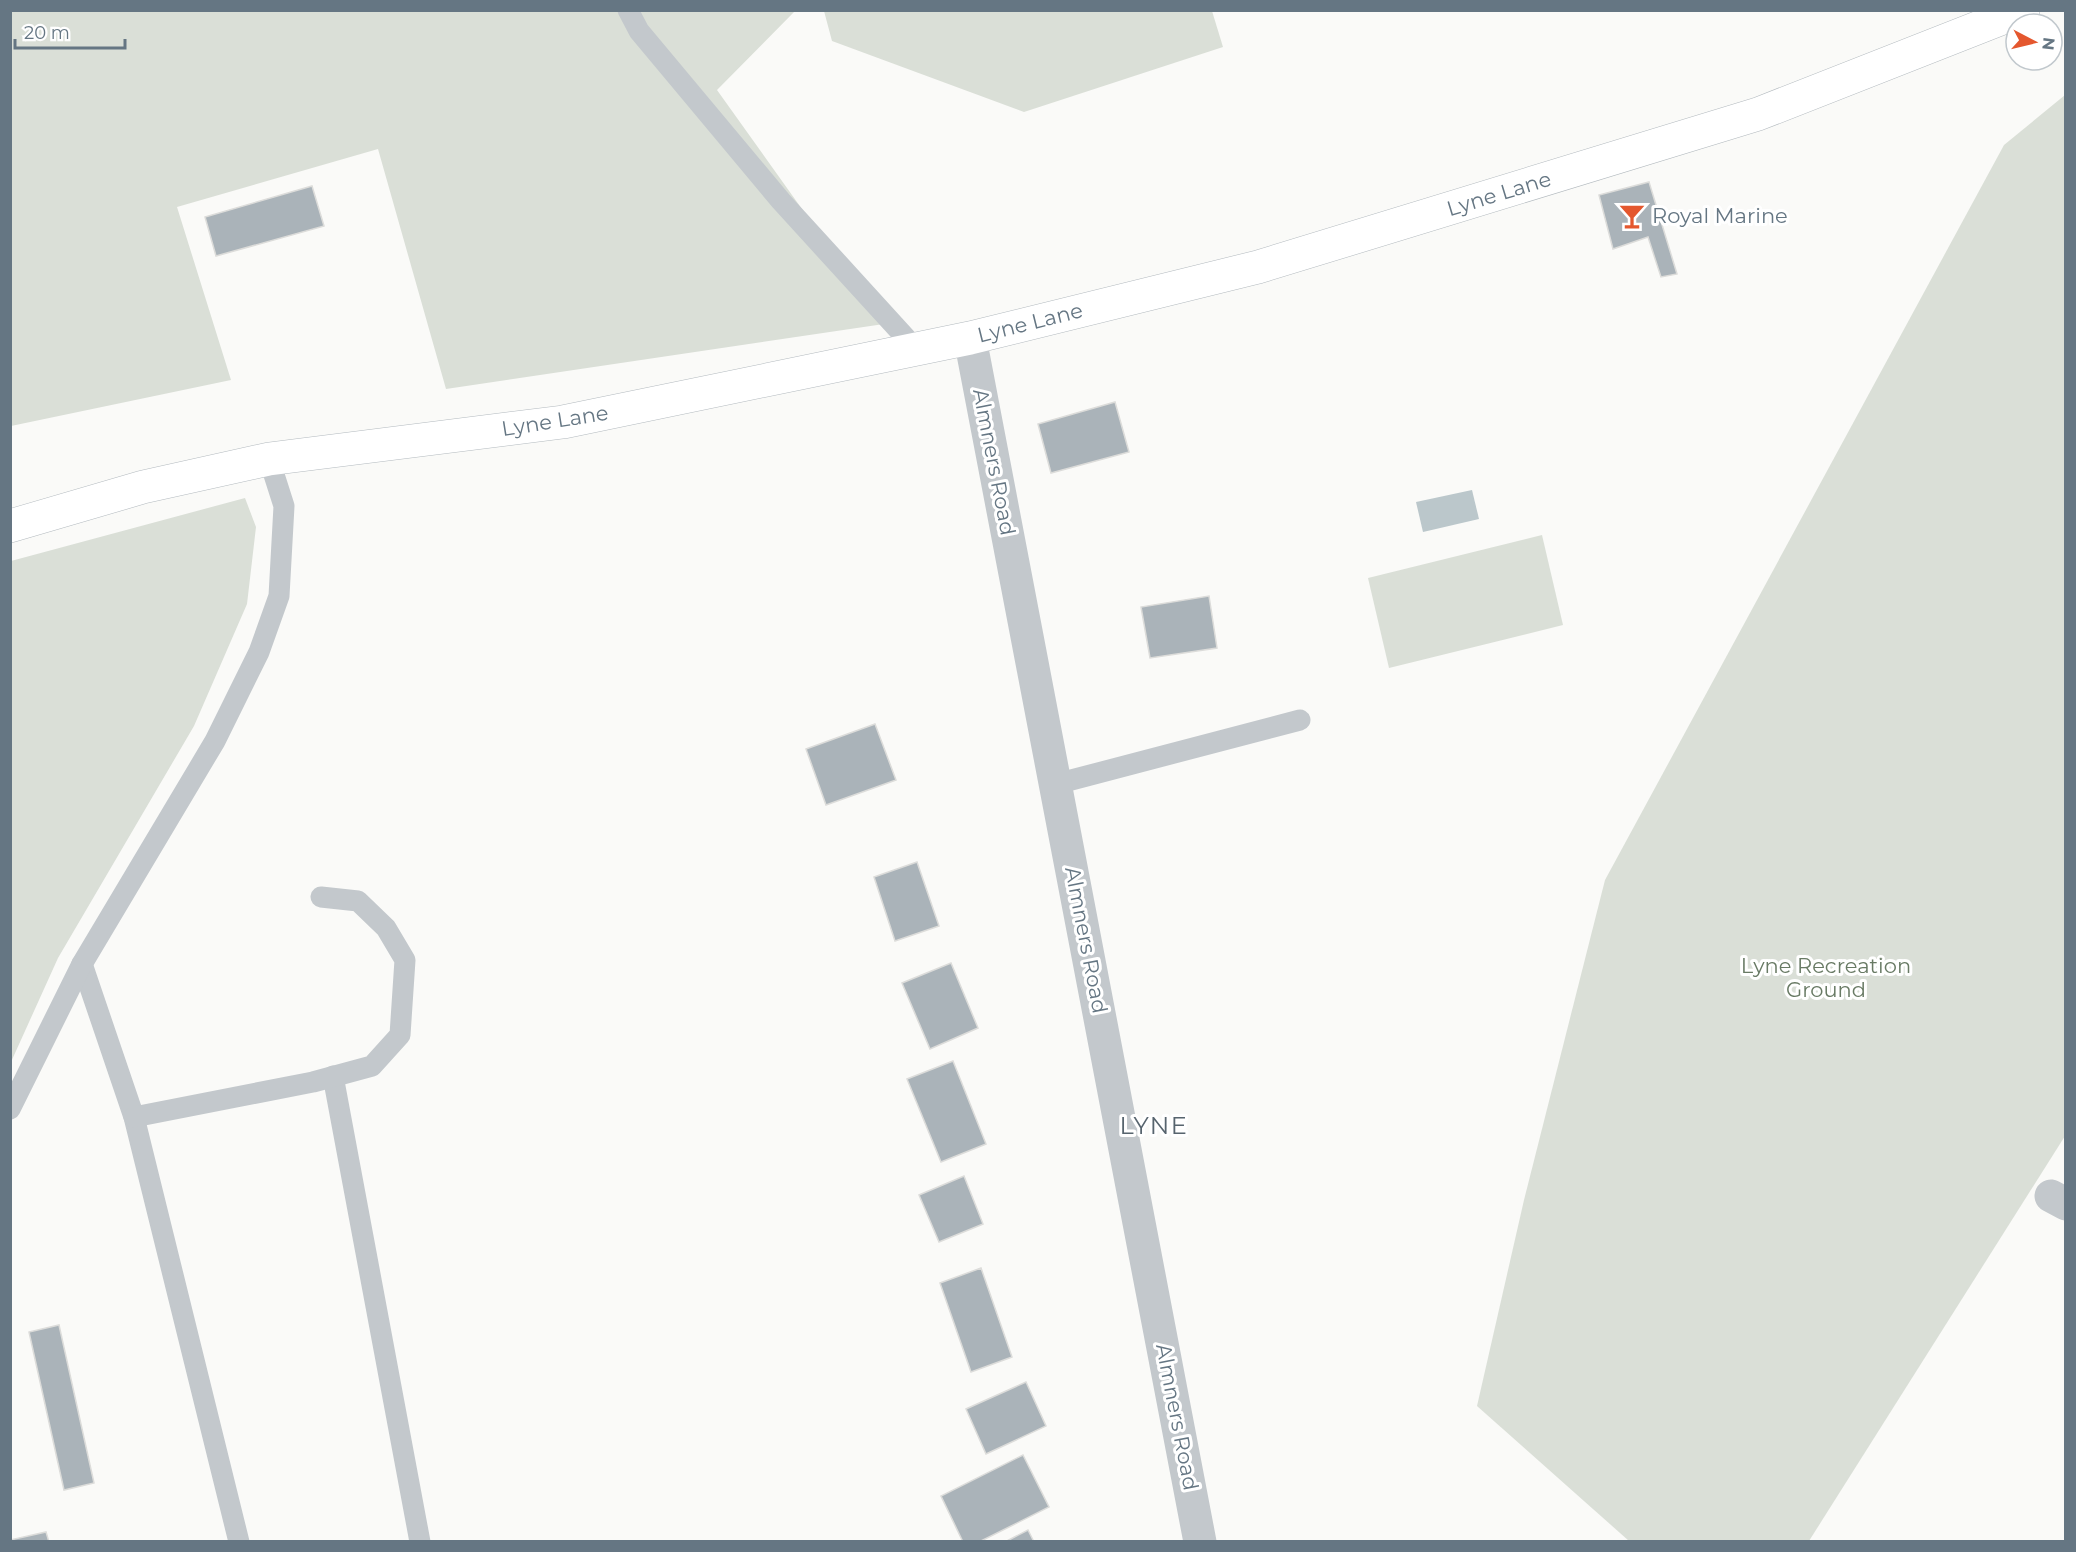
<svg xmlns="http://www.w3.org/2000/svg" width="2076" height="1552" viewBox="0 0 2076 1552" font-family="Montserrat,sans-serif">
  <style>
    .green { fill: #dadfd7 }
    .water { fill: #bbc7cb }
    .building { fill: #aab3b9; stroke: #dcdcda; stroke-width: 1.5 }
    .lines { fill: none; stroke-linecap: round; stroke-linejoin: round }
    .secondary-casing { stroke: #b3babf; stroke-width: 34 }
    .lane { stroke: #c3c8cc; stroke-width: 21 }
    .street { stroke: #c3c8cc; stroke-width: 33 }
    .secondary { stroke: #fff; stroke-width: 33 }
    .labels { text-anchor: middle; stroke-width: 6; stroke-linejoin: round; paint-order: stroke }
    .street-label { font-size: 21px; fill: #657683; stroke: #fff }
    .poi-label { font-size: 21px; fill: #657683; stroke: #fff; text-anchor: start }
    .park-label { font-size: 21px; fill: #687a64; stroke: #fff }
    .quarter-label { font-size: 24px; letter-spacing: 1.5px; fill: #57646e; stroke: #fff }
  </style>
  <rect width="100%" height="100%" fill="#fafaf8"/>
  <g class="green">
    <path d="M11 11H795L717 90 884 324 446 389 378 149 177 207 231 380 11 426Z"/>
    <path d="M824 11H1212L1223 47 1024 112 832 41Z"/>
    <path d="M2065 95V1136L1809 1541H1629L1477 1406 1524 1200 1605 880 2004 145Z"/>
    <path d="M245 498 256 527 247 604 194 726 58 958 11 1062V561Z"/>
    <path d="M1542 535 1563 625 1389 668 1368 578Z"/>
  </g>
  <path class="water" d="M1472 490 1479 519 1423 532 1416 502Z"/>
  <g class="building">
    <path d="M1649 182 1677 274 1661 277 1648 237 1613 249 1599 195Z"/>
    <path d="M312 186 324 226 216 256 205 217Z"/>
    <path d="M1115 402 1129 452 1051 473 1038 424Z"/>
    <path d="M1209 596 1217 648 1150 658 1141 607Z"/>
    <path d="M875 724 896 780 826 805 806 749Z"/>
    <path d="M917 862 939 926 895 941 874 877Z"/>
    <path d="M951 963 978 1028 930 1049 902 983Z"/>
    <path d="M953 1061 986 1144 941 1162 907 1079Z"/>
    <path d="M964 1176 983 1224 939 1242 919 1195Z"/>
    <path d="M981 1268 1012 1357 971 1372 940 1283Z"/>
    <path d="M59 1325 94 1483 64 1490 29 1332Z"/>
    <path d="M1026 1382 1046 1426 986 1454 966 1409Z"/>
    <path d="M1023 1455 1049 1507 979 1542H963L941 1496Z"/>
    <path d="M1028 1530 1034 1542H1005Z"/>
    <path d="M46 1532 49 1542H10V1540Z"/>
  </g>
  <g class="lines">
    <g class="secondary-casing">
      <path id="secondary" d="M10 526 143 487 269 459 563 422 970 338 1258 267 1758 114 2023 10"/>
    </g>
    <g class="lane">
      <path d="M628 10 639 31 781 201 916 349"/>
      <path d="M1056 784 1300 720"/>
      <path d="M82 964 134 1117 239 1542"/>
      <path d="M333 1076 420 1542"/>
      <path d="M10 1109 82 964 215 741 259 652 279 596 284 506 269 459"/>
      <path d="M134 1117 313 1082 372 1066 400 1035 405 960 386 928 358 901 321 897"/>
    </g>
    <g class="street">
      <path d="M970 338 1200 1542"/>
      <path d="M2051 1196 2066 1204"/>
    </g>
    <use href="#secondary" class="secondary"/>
  </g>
  <defs>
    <g id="bar-bare" transform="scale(2.07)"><path d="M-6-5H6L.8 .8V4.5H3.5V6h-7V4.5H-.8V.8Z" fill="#e4572e" stroke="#fff" stroke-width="2.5" paint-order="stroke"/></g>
  </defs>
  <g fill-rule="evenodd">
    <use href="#bar-bare" x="1632" y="216"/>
  </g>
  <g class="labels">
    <g class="street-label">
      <text transform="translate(1499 194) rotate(-17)" y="7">Lyne Lane</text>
      <text transform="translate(1030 323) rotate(-14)" y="7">Lyne Lane</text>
      <text transform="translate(555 421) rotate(-9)" y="7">Lyne Lane</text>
      <text transform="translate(994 462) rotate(79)" y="7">Almners Road</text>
      <text transform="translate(1086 940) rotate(79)" y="7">Almners Road</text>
      <text transform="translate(1177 1417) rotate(79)" y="7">Almners Road</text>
    </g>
    <g class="poi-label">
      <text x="1652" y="223">Royal Marine</text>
    </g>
    <g class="park-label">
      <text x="1826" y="973">Lyne Recreation<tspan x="1826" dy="24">Ground</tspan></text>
    </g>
    <g class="quarter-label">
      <text x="1154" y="1134">LYNE</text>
    </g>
  </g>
  <rect width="2076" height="1552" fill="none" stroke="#657683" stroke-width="24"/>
  <g transform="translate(2034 42) rotate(97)"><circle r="28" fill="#ffffff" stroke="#c1c8cd" stroke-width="1.5"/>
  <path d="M0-4.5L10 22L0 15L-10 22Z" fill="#e4572e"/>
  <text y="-9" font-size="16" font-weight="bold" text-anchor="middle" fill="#657683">N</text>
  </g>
  <path d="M15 39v9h110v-9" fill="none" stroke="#657683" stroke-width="3"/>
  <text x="24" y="39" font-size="18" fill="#657683" stroke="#ffffff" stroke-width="4.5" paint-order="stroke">20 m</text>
</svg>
